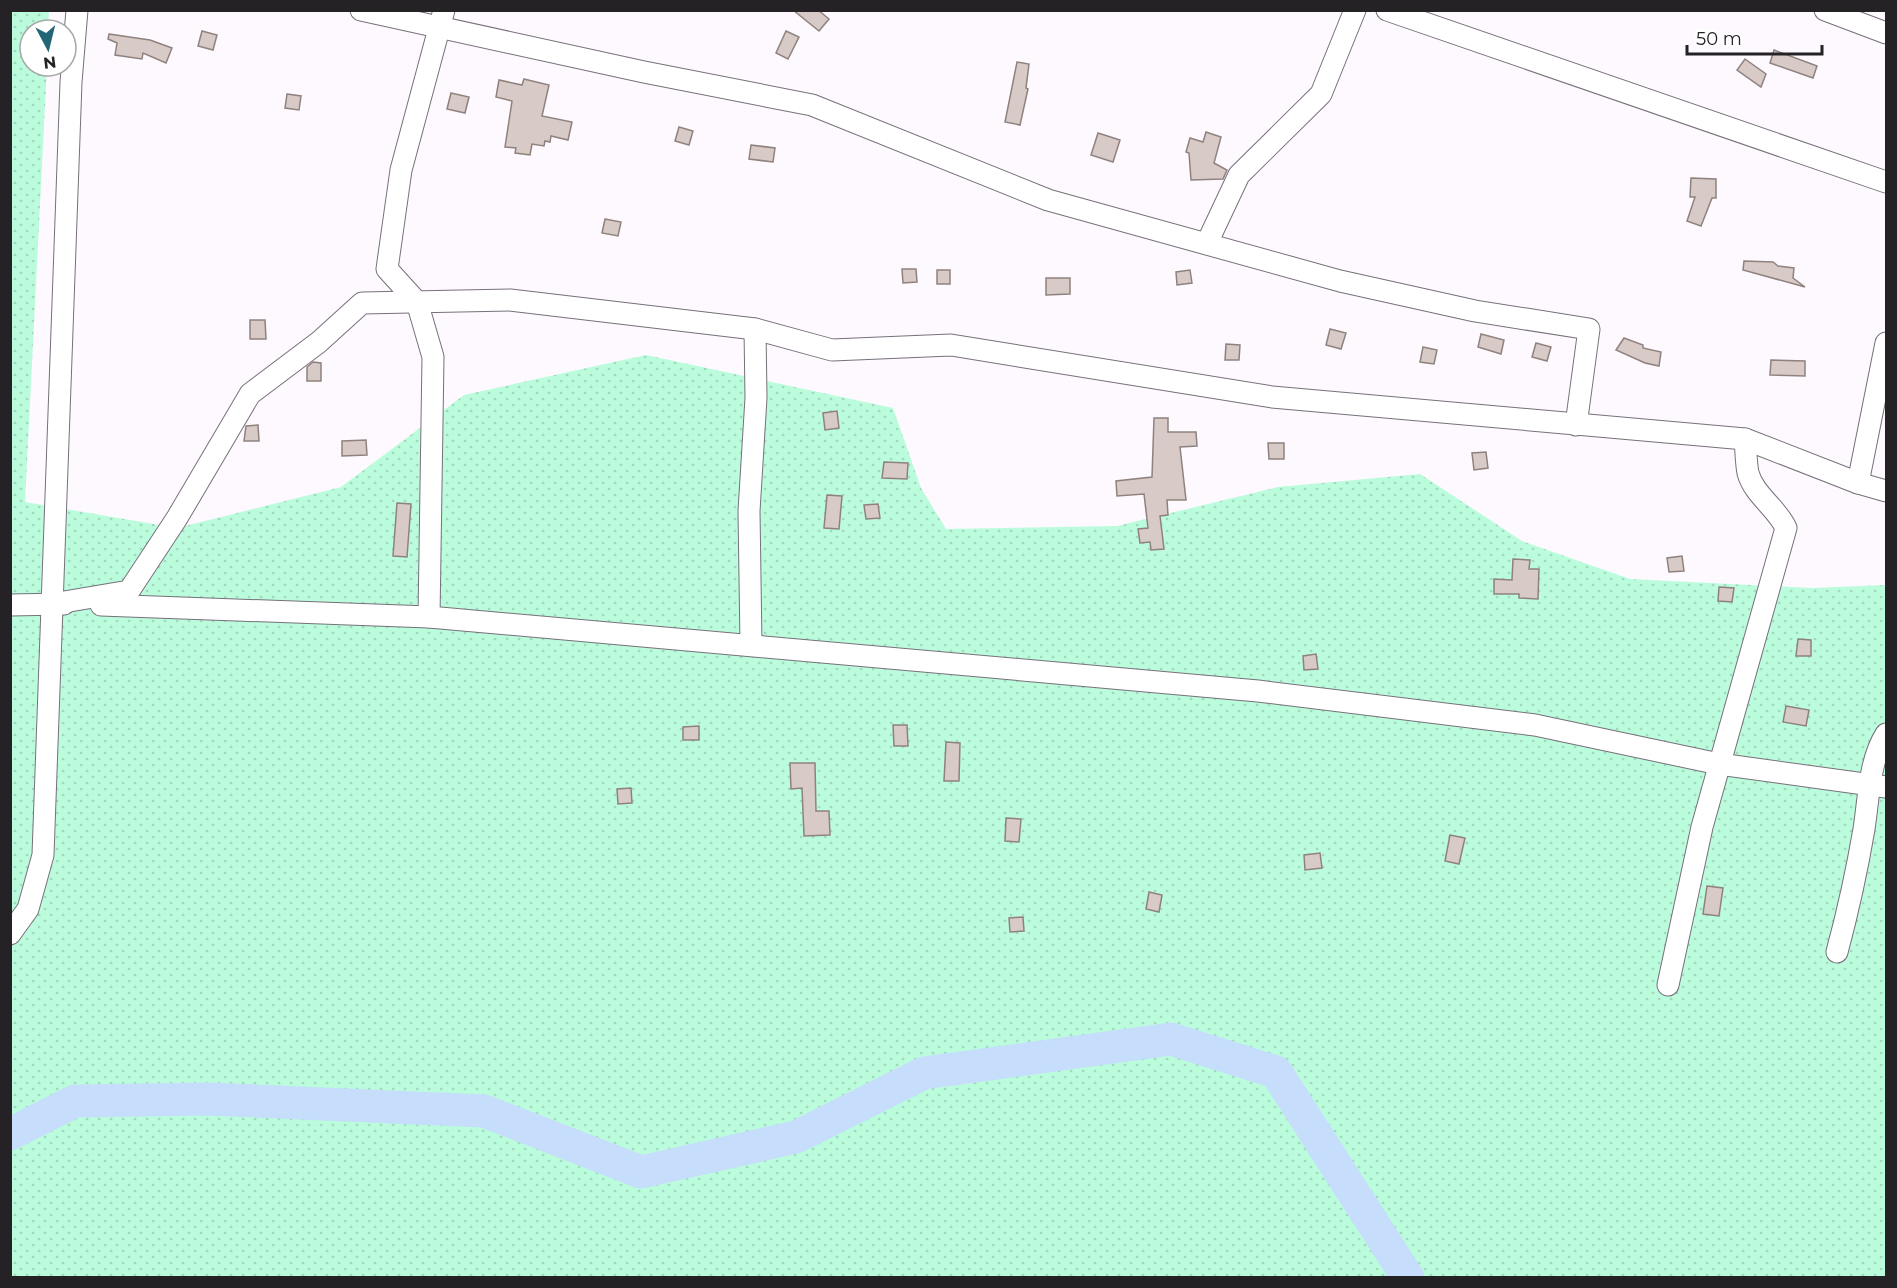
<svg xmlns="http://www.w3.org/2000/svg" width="1897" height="1288" viewBox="0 0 1897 1288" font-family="Montserrat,sans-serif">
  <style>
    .grass { fill: url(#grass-dots) }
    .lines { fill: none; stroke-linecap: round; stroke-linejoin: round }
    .river { stroke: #c6ddfb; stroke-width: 33 }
    .building { fill: #d8cac6; stroke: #8f827e; stroke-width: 1.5 }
    .street-casing { stroke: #77707a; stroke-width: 23 }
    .street { stroke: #fff; stroke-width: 21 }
  </style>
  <defs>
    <pattern id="grass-dots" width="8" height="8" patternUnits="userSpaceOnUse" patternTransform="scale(1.5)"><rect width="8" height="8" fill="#bbfcdd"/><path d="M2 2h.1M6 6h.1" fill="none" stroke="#a1d8be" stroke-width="1.8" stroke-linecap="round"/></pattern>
  </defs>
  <rect width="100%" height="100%" fill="#fdf9fe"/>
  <path class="grass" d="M10 11H49L48 30H30V66H47L25 502 177 528 341 487 464 395 646 355 893 408 921 488 946 529 1117 526 1278 487 1420 474 1522 541 1630 579 1811 588 1886 585V1277H11Z"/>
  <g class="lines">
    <path class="river" d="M10 1134 75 1101 209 1099 484 1111 641 1172 796 1137 924 1073 1171 1039 1276 1072 1408 1278"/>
  </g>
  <g class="building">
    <path d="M793 10H818L829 19 819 31Z"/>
    <path d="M202 31 217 35 213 50 198 46Z"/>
    <path d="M786 31 799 37 788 59 776 53Z"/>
    <path d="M109 34 150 40 172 48 166 63 143 53 142 59 115 55 117 43 108 39Z"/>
    <path d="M1774 50 1817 66 1813 78 1770 63Z"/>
    <path d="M1745 59 1766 74 1761 87 1737 70Z"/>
    <path d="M1017 62 1029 64 1026 88 1028 89 1020 125 1005 122Z"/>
    <path d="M524 79 549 85 542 116 572 122 568 140 551 136 550 142 545 141 544 146 532 144 530 155 515 153 516 148 505 147 512 101 496 97 499 80 522 85Z"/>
    <path d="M451 93 469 97 465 113 447 109Z"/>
    <path d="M287 94 301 96 299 110 285 108Z"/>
    <path d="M679 127 693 131 689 145 675 141Z"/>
    <path d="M1206 132 1221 137 1214 163 1227 170 1223 179 1191 180 1189 153 1186 152 1190 138 1203 142Z"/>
    <path d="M1098 133 1120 140 1113 162 1091 155Z"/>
    <path d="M751 145 775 148 773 162 749 159Z"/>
    <path d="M1691 178 1716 179V198H1712L1701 226 1687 221 1695 197H1690Z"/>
    <path d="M605 219 621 222 618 236 602 233Z"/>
    <path d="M1744 261 1773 262 1778 266 1794 268 1793 278 1805 287 1743 270Z"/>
    <path d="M902 269H916L917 282 903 283Z"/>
    <rect x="937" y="270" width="13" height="14"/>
    <path d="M1190 270 1192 283 1177 285 1176 272Z"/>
    <path d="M1046 278H1070V294L1046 295Z"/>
    <path d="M250 320H265L266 339H250Z"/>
    <path d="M1330 329 1346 333 1341 349 1326 345Z"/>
    <path d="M1481 334 1504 340 1501 354 1478 347Z"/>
    <path d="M1624 338 1643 345V348L1661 352 1659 366 1645 363 1616 350Z"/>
    <path d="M1536 343 1551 347 1547 361 1532 357Z"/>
    <path d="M1226 344 1240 345 1239 360H1225Z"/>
    <path d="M1423 347 1437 350 1434 364 1420 362Z"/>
    <path d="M1771 360 1805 361V376L1770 375Z"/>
    <path d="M313 362 321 363V381H307V367Z"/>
    <path d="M837 411 839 428 825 430 823 413Z"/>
    <path d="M1154 418H1168V432H1196L1197 446 1180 447 1186 500H1167L1168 515 1160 516 1164 549 1151 550 1150 542 1140 543 1138 529 1148 528 1144 494 1117 496 1116 481 1152 477Z"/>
    <path d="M258 425 259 441H244L246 426Z"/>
    <path d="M366 440 367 455 342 456V441Z"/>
    <path d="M1268 443H1284V459H1269Z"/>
    <path d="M1486 452 1488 468 1474 470 1472 453Z"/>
    <path d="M884 462 908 463 907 479 882 478Z"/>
    <path d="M827 495 842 496 839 529 824 528Z"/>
    <path d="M397 503 411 504 407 557 393 556Z"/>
    <path d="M878 504 880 518 866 519 864 505Z"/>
    <path d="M1682 556 1684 571 1669 572 1667 558Z"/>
    <path d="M1513 559 1530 560 1529 569H1539L1538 599 1519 598V594H1494V579L1512 580Z"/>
    <path d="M1719 587 1734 588 1732 602 1718 601Z"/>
    <path d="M1798 639 1811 640V656H1796Z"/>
    <path d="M1316 654 1318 669 1304 670 1303 656Z"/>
    <path d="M1786 706 1809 710 1806 726 1783 722Z"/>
    <path d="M893 725H907L908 746H894Z"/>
    <path d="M699 726V740H683V727Z"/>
    <path d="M946 742 960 743 959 781H944Z"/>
    <path d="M790 763H815L816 811H829L830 835 804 836 802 788 791 789Z"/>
    <path d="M631 788 632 803 618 804 617 789Z"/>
    <path d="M1006 818 1021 819 1019 842 1005 841Z"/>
    <path d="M1450 835 1465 838 1459 864 1445 861Z"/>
    <path d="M1320 853 1322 868 1305 870 1304 855Z"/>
    <path d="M1707 886 1723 888 1719 916 1703 914Z"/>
    <path d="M1149 892 1162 895 1159 912 1146 909Z"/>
    <path d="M1023 917 1024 931 1010 932 1009 918Z"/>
  </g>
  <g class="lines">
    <g class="street-casing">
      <g id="street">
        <path d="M361 10 644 72 812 105 1048 200 1340 281 1475 311 1589 329 1576 425"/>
        <path d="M1387 10 1886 182"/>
        <path d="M1825 10 1886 33"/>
        <path d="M1207 243 1239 175 1321 94 1355 10"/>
        <path d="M1858 483 1886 343"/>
        <path d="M52 604 129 591 177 518 250 394 319 342 362 303 510 300 755 329 832 350 951 345 1272 397 1745 439 1858 483 1886 491"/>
        <path d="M10 605 64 604"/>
        <path d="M101 605 429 617 1258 691 1535 725 1719 764 1886 787"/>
        <path d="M429 617 433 357 417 302 387 269 401 170 444 10"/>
        <path d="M751 645 749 511 756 398 755 329"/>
        <path d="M10 934 28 909 43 855 71 82 77 10"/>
        <path d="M1837 952C1848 911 1857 870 1864 829 1869 797 1869 761 1886 734"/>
        <path d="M1668 985 1702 827 1786 528C1777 508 1754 495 1748 473 1746 463 1746 450 1745 439"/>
      </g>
    </g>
    <use href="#street" class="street"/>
  </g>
  <rect width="1897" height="1288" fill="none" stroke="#252226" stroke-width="24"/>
  <g transform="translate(48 48) rotate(173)"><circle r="28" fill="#ffffff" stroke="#a8a7a8" stroke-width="1.5"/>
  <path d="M0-4.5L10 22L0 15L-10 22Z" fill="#216577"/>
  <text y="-9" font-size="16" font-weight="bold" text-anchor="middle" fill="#252226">N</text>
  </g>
  <path d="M1687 45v9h135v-9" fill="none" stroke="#252226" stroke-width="3"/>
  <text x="1696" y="45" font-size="18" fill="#252226" stroke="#ffffff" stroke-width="4.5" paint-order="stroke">50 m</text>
</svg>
